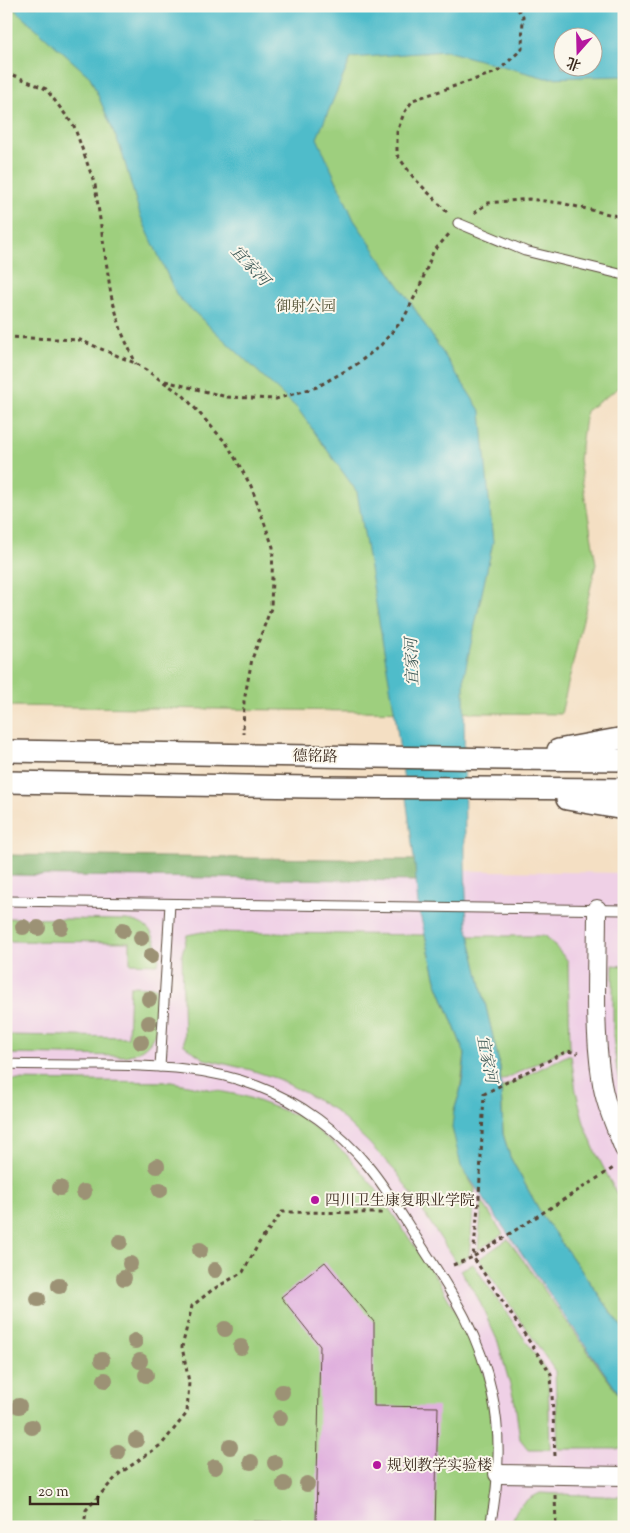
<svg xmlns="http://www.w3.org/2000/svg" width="630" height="1533" viewBox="0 0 630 1533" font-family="'Sorts Mill Goudy','Noto Serif SC',serif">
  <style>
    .built { fill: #efd0e6 }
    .green { fill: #9ecf7e; stroke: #6c7c4e; fill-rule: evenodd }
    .forest { fill: #7eb26d; stroke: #5c6e46 }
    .water { fill: #50bcca; stroke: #467374; fill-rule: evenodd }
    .building { fill: #dca5dc }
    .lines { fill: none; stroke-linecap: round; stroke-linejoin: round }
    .service-casing { stroke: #574537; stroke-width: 11 }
    .minor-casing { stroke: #574537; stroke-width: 20 }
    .tertiary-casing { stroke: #574537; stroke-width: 24 }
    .path { stroke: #574537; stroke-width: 3; stroke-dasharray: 4 4; stroke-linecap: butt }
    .service { stroke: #fff; stroke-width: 9 }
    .minor { stroke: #fff; stroke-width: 18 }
    .tertiary { stroke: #fff; stroke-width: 21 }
    .tree { fill: #9c9275 }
    .poi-dot { fill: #b5179e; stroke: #fbf7ec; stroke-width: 2 }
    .labels { text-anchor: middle; stroke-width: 4; stroke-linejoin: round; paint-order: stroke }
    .park-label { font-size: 15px; fill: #545336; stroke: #fbf7ec }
    .street-label { font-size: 15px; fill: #3b2a1e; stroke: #fbf7ec }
    .poi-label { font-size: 15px; fill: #3b2a1e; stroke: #fbf7ec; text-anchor: start }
    .water-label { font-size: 16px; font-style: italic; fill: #425d5a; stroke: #fbf7ec }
  </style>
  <rect width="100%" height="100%" fill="#fbf7ec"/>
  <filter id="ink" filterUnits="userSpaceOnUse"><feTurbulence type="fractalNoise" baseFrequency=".02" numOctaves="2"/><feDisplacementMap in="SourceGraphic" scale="10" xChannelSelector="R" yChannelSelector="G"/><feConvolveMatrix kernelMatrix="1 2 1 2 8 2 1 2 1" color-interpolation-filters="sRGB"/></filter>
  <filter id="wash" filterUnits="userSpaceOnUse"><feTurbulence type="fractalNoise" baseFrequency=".0096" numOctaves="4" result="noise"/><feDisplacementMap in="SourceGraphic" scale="20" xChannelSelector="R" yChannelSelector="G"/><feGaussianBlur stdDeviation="1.12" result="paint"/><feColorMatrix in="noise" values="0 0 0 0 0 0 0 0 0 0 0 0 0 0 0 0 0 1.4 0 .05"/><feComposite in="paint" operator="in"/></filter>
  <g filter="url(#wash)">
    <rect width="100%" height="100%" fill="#f4dfc3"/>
    <path class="built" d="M6 864 624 873V1527H6Z"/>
    <g class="green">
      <path d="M6 6H624V384L586 411 579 460 596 564 561 714 6 706ZM562 38H592V68H562Z"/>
      <path d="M6 918 126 920C152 923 157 938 159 961L157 964 130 963V942L6 941Z"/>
      <path d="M202 932 425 935 436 980 465 1054 460 1092 454 1111 461 1166 475 1189 469 1256 457 1264 428 1219 397 1173 368 1142 334 1110 305 1093 278 1079 251 1070 204 1059 184 1045 182 954 187 935Z"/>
      <path d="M469 936H546L568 961 570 1049H565L501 1081 500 1067Z"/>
      <path d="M613 965 624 966V1100L617 1071 613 1036Z"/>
      <path d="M130 986 157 987C157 1019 164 1046 126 1056L6 1054V1035L128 1037Z"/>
      <path d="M568 1055H571L576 1091 584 1123 595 1151 624 1208V1330L543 1217 510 1157 503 1134 501 1088Z"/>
      <path d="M6 1080 172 1082 244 1096 301 1117 346 1154 375 1188 439 1282 474 1345 487 1382 497 1470 485 1527H6Z"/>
      <path d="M482 1201 503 1234 478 1250Z"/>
      <path d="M508 1239 624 1402V1449H558L555 1371 479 1259Z"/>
      <path d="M473 1264 548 1373 550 1449H528L520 1439 515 1403 498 1342 478 1298 460 1270Z"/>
      <path d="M540 1493 624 1497V1527H511C516 1505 521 1503 540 1493Z"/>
    </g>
    <path class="forest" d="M6 855 416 860 417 881 6 875Z"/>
    <path class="water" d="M11 6H615L624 8V76L546 78 446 51 351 58 317 138 354 220 409 300 481 412 493 542 464 676 465 864 467 925 500 1067 503 1134 510 1157 543 1217 624 1330V1401L461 1166 452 1127 454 1111 460 1092 463 1076 465 1054 436 980 418 906 415 866 396 721 357 492 298 409 177 296 140 215 121 149 90 77ZM562 38H592V68H562Z"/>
    <g id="blocks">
      <path class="building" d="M325 1262 374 1322V1406L438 1407 435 1527H238V1521L316 1522 320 1346 281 1297Z"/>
    </g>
  </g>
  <g filter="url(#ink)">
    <use href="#blocks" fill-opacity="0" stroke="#574537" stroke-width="1"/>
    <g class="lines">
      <g class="service-casing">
        <g id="service">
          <path d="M458 223 525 251 624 275"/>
          <path d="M6 901 624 910"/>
          <path d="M6 1064C39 1065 72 1065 105 1065 157 1066 208 1067 257 1086 300 1102 339 1131 368 1166 389 1191 405 1221 423 1248 454 1296 480 1336 492 1393 502 1438 499 1483 490 1527"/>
          <path d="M160 1067 170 904"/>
        </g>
      </g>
      <g class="minor-casing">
        <g id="minor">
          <path d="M597 909C597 965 593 1022 601 1077 604 1102 615 1126 624 1149"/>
          <path d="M498 1474 624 1476"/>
        </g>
      </g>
      <g class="tertiary-casing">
        <g id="tertiary">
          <path d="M558 750 624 738"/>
          <path d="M6 751 505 759 624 760"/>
          <path d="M6 782 309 787 624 789"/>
          <path d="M567 799 624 809"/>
        </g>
      </g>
      <g class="path">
        <path d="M6 72 46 89 74 126 95 185 111 295 122 333 136 364"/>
        <path d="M447 212 414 178 397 155V132L404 113 413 100 497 72 522 49 523 16 515 6"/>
        <path d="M474 213 488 203 529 199 561 203 617 216H624"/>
        <path d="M6 337 80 340 137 364 183 395 227 444 251 486 273 547 271 608 252 659 244 701 243 734"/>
        <path d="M165 381 227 397 276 399 317 387 357 364 381 345 404 318 420 286 433 252 449 234"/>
        <path d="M453 1265 473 1257 479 1197 484 1094 567 1051 578 1053"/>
        <path d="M555 1456 551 1374 473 1257 615 1167"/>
        <path d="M555 1495 556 1527"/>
        <path d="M84 1527 86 1510 119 1474 162 1444 187 1413 189 1382 182 1347 192 1306 212 1290 243 1272 259 1243 282 1212 382 1213"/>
      </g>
      <use href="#service" class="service"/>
      <use href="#minor" class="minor"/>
      <use href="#tertiary" class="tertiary"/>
    </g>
    <g class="tree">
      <circle cx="23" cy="927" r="8"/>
      <circle cx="61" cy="927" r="8"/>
      <circle cx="38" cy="928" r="8"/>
      <circle cx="123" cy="930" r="8"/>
      <circle cx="141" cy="938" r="8"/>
      <circle cx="151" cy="956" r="8"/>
      <circle cx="149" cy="999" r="8"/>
      <circle cx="149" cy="1023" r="8"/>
      <circle cx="141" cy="1042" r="8"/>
      <circle cx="157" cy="1166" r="8"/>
      <circle cx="60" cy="1188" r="8"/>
      <circle cx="160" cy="1190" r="8"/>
      <circle cx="84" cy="1192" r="8"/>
      <circle cx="120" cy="1242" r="8"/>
      <circle cx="200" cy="1250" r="8"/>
      <circle cx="130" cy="1264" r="8"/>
      <circle cx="215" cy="1270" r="8"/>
      <circle cx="124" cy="1278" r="8"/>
      <circle cx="59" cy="1286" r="8"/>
      <circle cx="38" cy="1299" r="8"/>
      <circle cx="225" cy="1329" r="8"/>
      <circle cx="135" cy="1341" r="8"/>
      <circle cx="241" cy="1347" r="8"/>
      <circle cx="102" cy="1360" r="8"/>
      <circle cx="140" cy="1361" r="8"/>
      <circle cx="146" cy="1375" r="8"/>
      <circle cx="105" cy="1380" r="8"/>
      <circle cx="282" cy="1392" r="8"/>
      <circle cx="19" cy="1406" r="8"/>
      <circle cx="280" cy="1418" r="8"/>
      <circle cx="32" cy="1427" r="8"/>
      <circle cx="136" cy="1440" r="8"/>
      <circle cx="230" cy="1447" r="8"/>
      <circle cx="118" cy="1452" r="8"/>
      <circle cx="251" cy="1462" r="8"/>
      <circle cx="275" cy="1463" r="8"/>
      <circle cx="215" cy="1467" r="8"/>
      <circle cx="284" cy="1484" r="8"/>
      <circle cx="307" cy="1484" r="8"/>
    </g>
  </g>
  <g class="poi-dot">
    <circle cx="315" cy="1200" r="5"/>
    <circle cx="377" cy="1465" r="5"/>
  </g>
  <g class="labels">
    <g class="park-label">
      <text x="306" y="311">御射公园</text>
    </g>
    <g class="street-label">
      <text transform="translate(315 756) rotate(1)" y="5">德铭路</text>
    </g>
    <g class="poi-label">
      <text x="325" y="1205">四川卫生康复职业学院</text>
      <text x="387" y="1470">规划教学实验楼</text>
    </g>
    <g class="water-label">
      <text transform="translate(251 265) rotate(47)" y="6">宜家河</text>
      <text transform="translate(411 662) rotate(-92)" y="6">宜家河</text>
      <text transform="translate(488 1059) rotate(79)" y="6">宜家河</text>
    </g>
  </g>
  <rect width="630" height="1533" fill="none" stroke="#fbf7ec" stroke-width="25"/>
  <g transform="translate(578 52) rotate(200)"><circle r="24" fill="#fbf7ec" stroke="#aea59a"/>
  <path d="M0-4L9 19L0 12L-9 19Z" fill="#b5179e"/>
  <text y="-8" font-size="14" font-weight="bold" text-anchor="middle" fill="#3b2a1e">北</text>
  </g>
  <path d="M30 1496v8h68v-8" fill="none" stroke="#3b2a1e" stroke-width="2.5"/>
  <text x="38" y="1496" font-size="15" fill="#3b2a1e" stroke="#fbf7ec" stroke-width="4" paint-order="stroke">20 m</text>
</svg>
